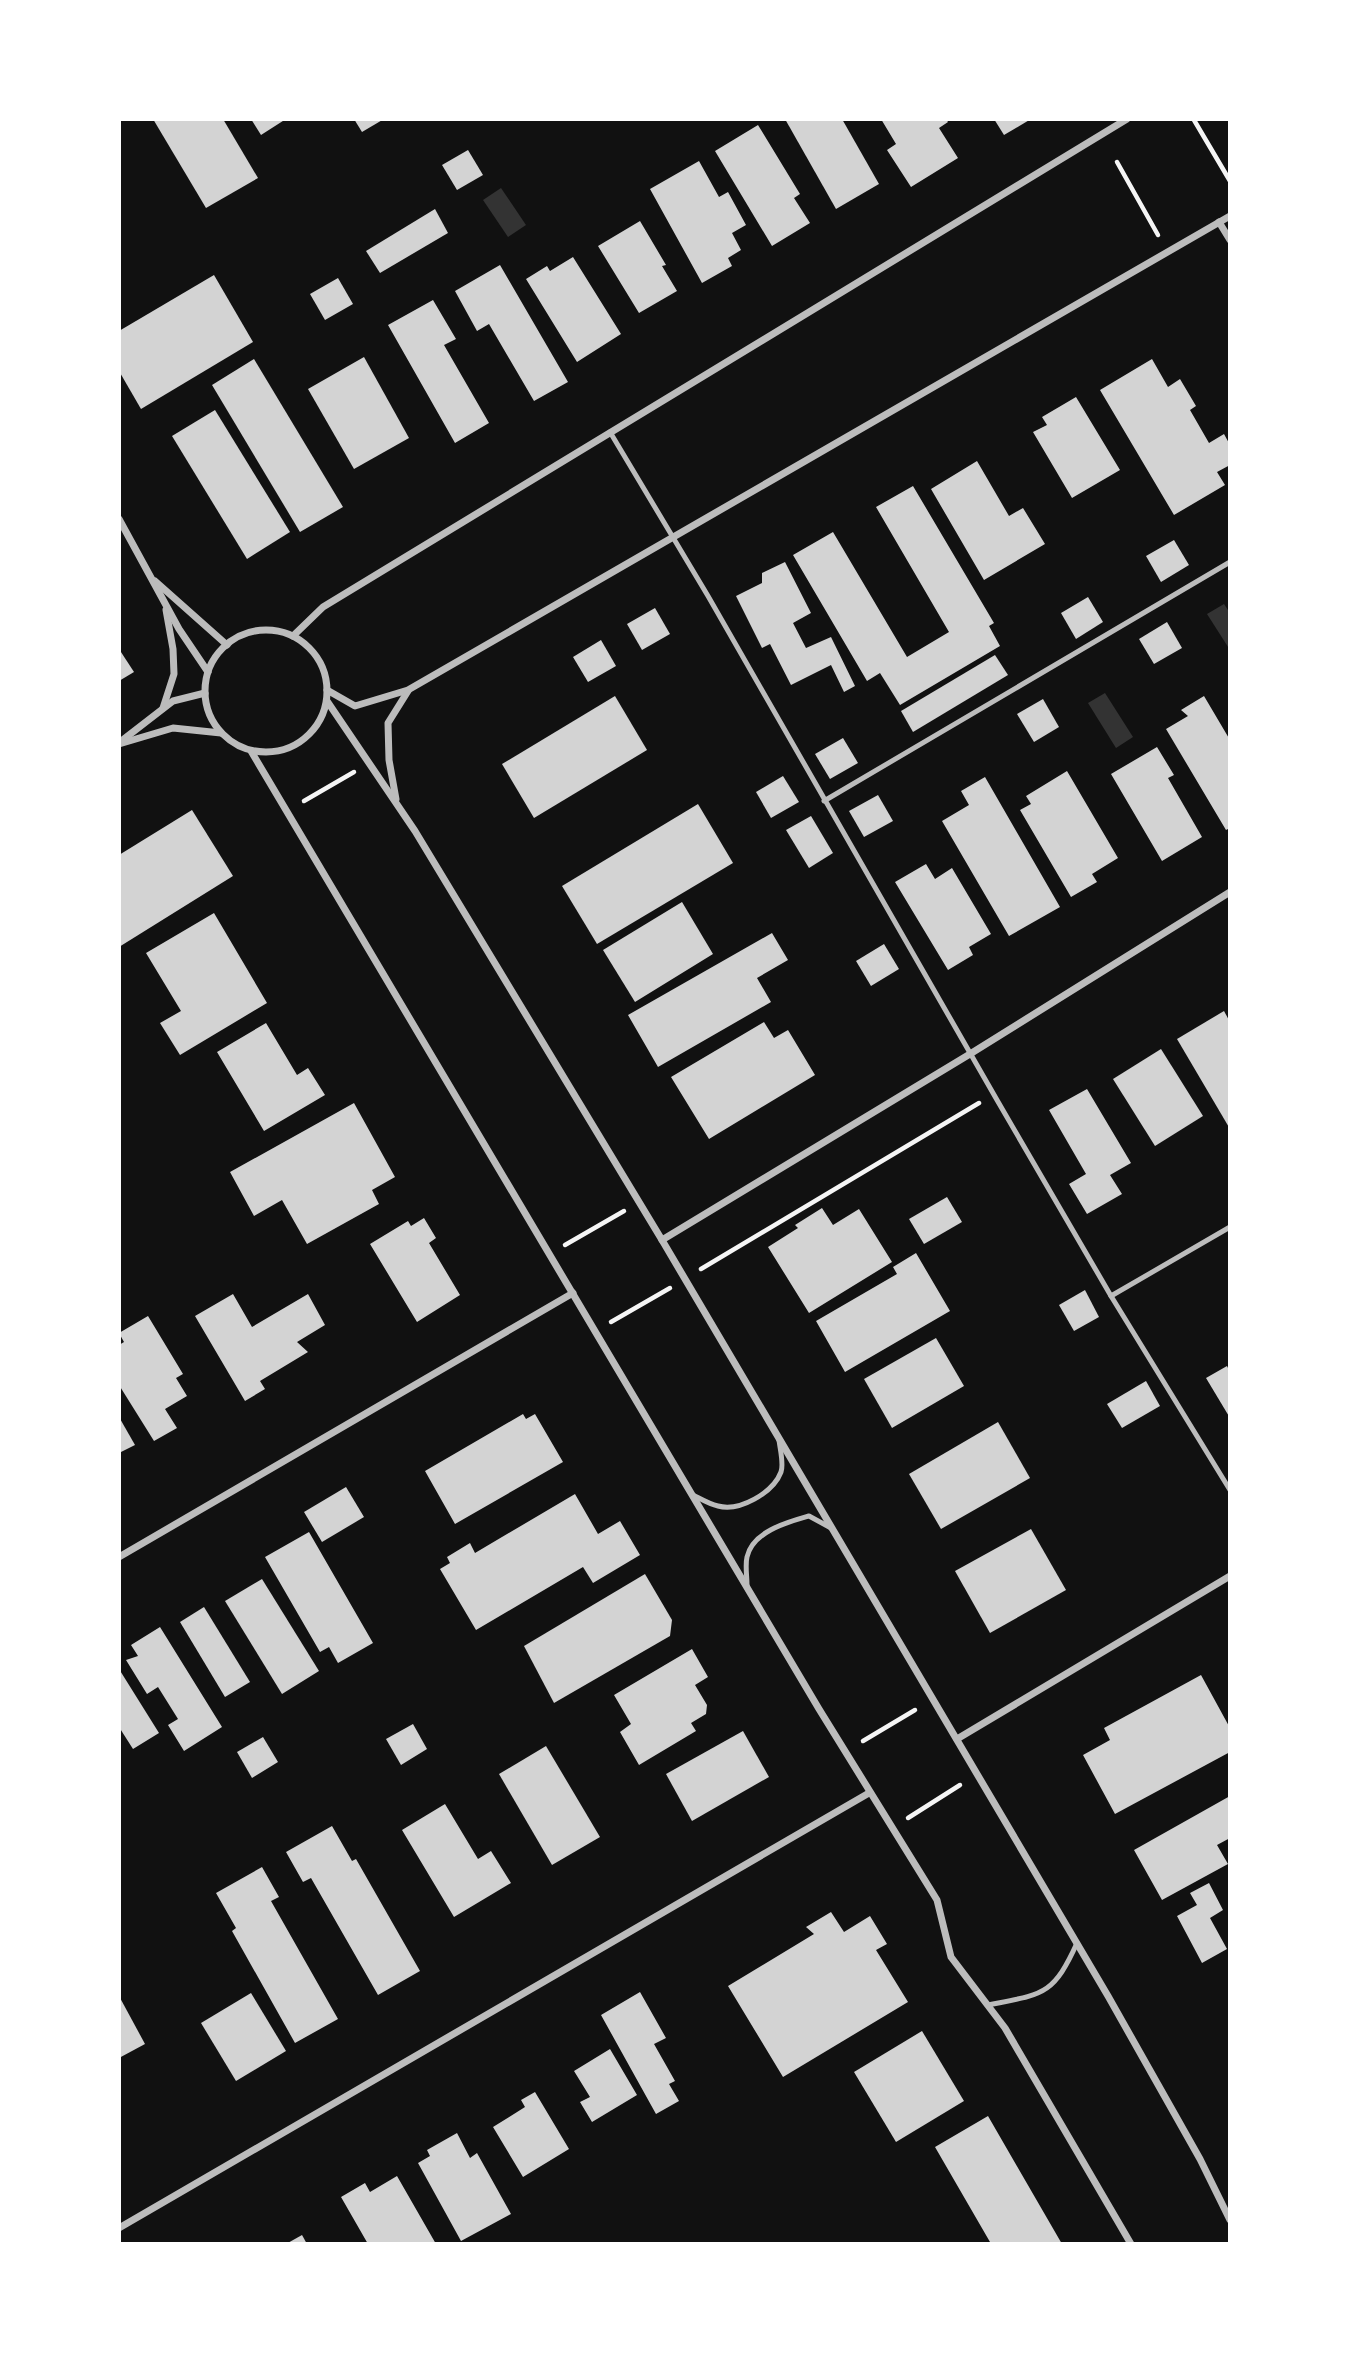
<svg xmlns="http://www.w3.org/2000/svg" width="1349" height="2363" viewBox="0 0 1349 2363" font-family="'IBM Plex Serif',serif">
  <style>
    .water { fill: #333 }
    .building { fill: #d3d3d3 }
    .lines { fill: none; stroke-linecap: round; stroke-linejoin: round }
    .path { stroke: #f5f5f5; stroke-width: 4.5 }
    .service { stroke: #bcbcbc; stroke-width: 5 }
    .minor { stroke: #bcbcbc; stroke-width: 7 }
  </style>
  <rect width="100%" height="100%" fill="#111"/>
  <g class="water">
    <path d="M501 188 526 225 508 237 483 200Z"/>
    <path d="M1224 604 1230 613V650L1207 614Z"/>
    <path d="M1105 693 1133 737 1116 748 1088 703Z"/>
  </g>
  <g class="building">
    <path d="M153 119H223L258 178 206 208Z"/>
    <path d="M251 119H286L261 135Z"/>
    <path d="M354 119H384L362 132Z"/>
    <path d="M785 119H842L879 184 836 209Z"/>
    <path d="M881 119H946L948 122 939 128 958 158 911 187 887 150 896 144Z"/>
    <path d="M994 119H1031L1004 135Z"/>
    <path d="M758 125 800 194 794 198 810 223 772 246 715 151Z"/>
    <path d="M468 150 483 175 457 190 442 165Z"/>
    <path d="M699 161 719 197 728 192 746 225 732 233 741 250 728 258 732 266 702 283 650 189Z"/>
    <path d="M435 209 448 233 380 273 366 251Z"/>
    <path d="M640 221 666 265 662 266 677 291 639 313 598 246Z"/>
    <path d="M573 257 621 334 577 362 526 279 547 266 550 271Z"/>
    <path d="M500 265 568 382 534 401 489 324 477 331 455 291Z"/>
    <path d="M214 275 253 342 141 409 119 371V331Z"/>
    <path d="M338 278 353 304 325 320 310 294Z"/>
    <path d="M433 300 456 339 444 345 489 423 455 443 388 325Z"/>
    <path d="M364 357 409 438 354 469 308 389Z"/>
    <path d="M254 359 343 507 300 532 212 385Z"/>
    <path d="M1152 359 1168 387 1180 379 1196 406 1190 410 1209 443 1224 434 1230 445V465L1217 472 1225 485 1174 515 1100 390Z"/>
    <path d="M1076 397 1120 470 1072 498 1033 432 1047 425 1042 417Z"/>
    <path d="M215 410 290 532 247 559 172 436Z"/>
    <path d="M977 461 1009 516 1023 508 1045 544 984 580 931 489Z"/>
    <path d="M913 486 994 623 989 626 1000 646 900 705 880 673 867 681 793 555 833 532 907 657 949 632 876 507Z"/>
    <path d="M1174 540 1189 565 1161 582 1146 556Z"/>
    <path d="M785 562 811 613 793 623 806 648 831 637 855 686 844 692 831 665 791 685 770 644 762 648 736 596 762 583V573Z"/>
    <path d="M1088 597 1103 622 1076 639 1061 613Z"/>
    <path d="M655 608 670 634 642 650 627 624Z"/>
    <path d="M1167 622 1182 648 1154 664 1139 639Z"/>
    <path d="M601 640 616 666 588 682 573 657Z"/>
    <path d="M119 649 134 672 119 681Z"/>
    <path d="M995 655 1008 675 913 732 901 711Z"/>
    <path d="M615 696 647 750 534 818 502 764Z"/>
    <path d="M1204 696 1230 740V828L1226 830 1166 729 1188 716 1181 710Z"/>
    <path d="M1043 699 1059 727 1034 742 1017 714Z"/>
    <path d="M843 738 858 763 830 779 815 754Z"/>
    <path d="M1157 747 1174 775 1168 778 1202 837 1162 861 1111 774Z"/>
    <path d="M1067 771 1118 858 1092 874 1097 882 1071 897 1020 810 1031 804 1026 796Z"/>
    <path d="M783 776 799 802 771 818 756 792Z"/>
    <path d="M985 777 1060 907 1009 936 942 821 969 805 961 791Z"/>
    <path d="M878 795 893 821 864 837 849 811Z"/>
    <path d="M698 804 733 863 597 944 562 886Z"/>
    <path d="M192 810 233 876 119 947V855Z"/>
    <path d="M811 816 833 853 809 868 786 830Z"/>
    <path d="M926 864 935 879 952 868 991 934 969 947 973 955 948 970 895 882Z"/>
    <path d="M682 902 713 954 635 1002 603 950Z"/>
    <path d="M214 913 267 1003 180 1055 160 1023 181 1011 146 953Z"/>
    <path d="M772 933 788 960 757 978 771 1002 658 1067 628 1015Z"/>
    <path d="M884 944 899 969 871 986 856 961Z"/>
    <path d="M1224 1011 1230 1022V1129L1177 1039Z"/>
    <path d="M764 1022 774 1038 788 1030 815 1075 709 1139 671 1077Z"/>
    <path d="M266 1023 297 1075 308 1068 325 1095 264 1131 217 1052Z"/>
    <path d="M1161 1049 1203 1116 1155 1146 1113 1079Z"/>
    <path d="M1087 1089 1131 1163 1110 1175 1122 1194 1087 1214 1069 1184 1086 1174 1049 1110Z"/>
    <path d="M354 1103 395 1177 372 1190 379 1204 307 1244 282 1200 254 1216 230 1172Z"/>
    <path d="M947 1197 962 1222 924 1244 909 1219Z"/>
    <path d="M822 1208 833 1225 859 1209 892 1262 809 1313 768 1247 798 1228 795 1225Z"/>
    <path d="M424 1218 436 1238 429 1243 460 1295 417 1322 370 1244 408 1221 411 1226Z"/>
    <path d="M916 1253 950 1311 845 1372 816 1321 897 1274 893 1267Z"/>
    <path d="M1085 1290 1099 1317 1074 1331 1059 1305Z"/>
    <path d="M233 1294 252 1327 308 1294 325 1325 297 1342 308 1352 260 1381 265 1389 245 1401 195 1316Z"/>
    <path d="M148 1316 183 1374 176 1378 187 1396 165 1409 177 1428 154 1441 119 1385V1345L124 1342 119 1333Z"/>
    <path d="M936 1338 964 1386 892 1428 864 1379Z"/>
    <path d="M1227 1366 1230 1372V1418L1206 1378Z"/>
    <path d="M1146 1381 1160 1406 1122 1428 1107 1404Z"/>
    <path d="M523 1414 526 1419 535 1414 563 1462 455 1524 425 1471Z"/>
    <path d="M119 1417 135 1445 119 1453Z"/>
    <path d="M998 1422 1030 1478 941 1529 909 1474Z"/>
    <path d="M346 1487 364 1517 322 1542 304 1512Z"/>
    <path d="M575 1494 598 1534 620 1521 640 1555 593 1583 583 1567 476 1630 440 1569 450 1563 447 1557 470 1543 475 1553Z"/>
    <path d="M1031 1529 1066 1590 990 1633 955 1571Z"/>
    <path d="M309 1532 373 1643 338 1663 329 1647 320 1652 265 1557Z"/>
    <path d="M645 1574 672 1620 670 1636 554 1703 524 1646Z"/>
    <path d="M262 1579 319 1671 282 1694 225 1601Z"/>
    <path d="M204 1607 250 1682 225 1697 180 1622Z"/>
    <path d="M160 1627 222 1727 184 1751 168 1725 178 1719 158 1687 147 1694 126 1660 138 1656 131 1645Z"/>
    <path d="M692 1649 708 1677 695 1685 707 1705 706 1714 691 1723 696 1731 639 1765 620 1732 631 1724 614 1695Z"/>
    <path d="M119 1669 159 1733 133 1749 119 1727Z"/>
    <path d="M1201 1675 1230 1728V1752L1115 1814 1083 1755 1110 1740 1104 1728Z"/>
    <path d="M413 1724 427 1749 401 1765 386 1739Z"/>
    <path d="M743 1731 769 1777 692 1821 666 1774Z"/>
    <path d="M263 1737 278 1762 252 1778 237 1752Z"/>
    <path d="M546 1746 600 1837 552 1865 499 1774Z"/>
    <path d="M1230 1796V1838L1217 1845 1228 1864 1162 1900 1134 1850Z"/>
    <path d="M445 1804 478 1859 491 1851 511 1883 454 1917 402 1830Z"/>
    <path d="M332 1826 352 1861 356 1859 420 1971 378 1995 311 1878 303 1882 286 1852Z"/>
    <path d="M262 1867 279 1897 271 1901 338 2019 295 2043 232 1931 236 1928 216 1893Z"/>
    <path d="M1209 1883 1223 1910 1210 1918 1227 1949 1202 1963 1177 1916 1197 1905 1190 1893Z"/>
    <path d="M831 1912 844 1932 870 1916 887 1944 876 1950 908 2002 783 2077 728 1986 814 1934 806 1927Z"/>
    <path d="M640 1992 666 2038 654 2044 675 2081 669 2084 679 2101 656 2114 601 2015Z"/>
    <path d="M251 1993 286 2051 236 2081 201 2023Z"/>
    <path d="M119 1996 145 2044 119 2058Z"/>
    <path d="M922 2031 964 2101 896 2142 854 2072Z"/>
    <path d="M610 2049 637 2095 592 2122 580 2102 590 2097 574 2071Z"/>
    <path d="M535 2092 569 2149 523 2177 493 2127 525 2107 521 2100Z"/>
    <path d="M988 2116 1062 2244H986L990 2242 935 2147Z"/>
    <path d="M457 2133 470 2158 477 2153 511 2214 461 2241 418 2163 430 2156 427 2150Z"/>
    <path d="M397 2176 436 2244H368L341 2197 365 2183 370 2192Z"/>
    <path d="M302 2235 307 2244H286Z"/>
  </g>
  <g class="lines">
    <g class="path">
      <path d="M1194 120 1230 181"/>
      <path d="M1117 162 1158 235"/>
      <path d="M304 801 354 772"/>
      <path d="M565 1245 624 1211"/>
      <path d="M701 1269 979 1103"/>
      <path d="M611 1322 670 1288"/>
      <path d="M863 1741 915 1710"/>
      <path d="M908 1818 960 1785"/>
    </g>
    <g class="service">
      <path d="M610 432 708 596 997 1100 1111 1296 1230 1490"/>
      <path d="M824 801 1230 562"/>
      <path d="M1111 1296 1230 1227"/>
      <path d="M693 1495C701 1499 709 1504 718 1506 739 1512 773 1493 781 1472 784 1464 780 1449 779 1440"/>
      <path d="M747 1585C747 1576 745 1565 747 1557 753 1531 788 1522 809 1516L831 1528"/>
      <path d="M988 2005C1043 1994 1053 1996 1077 1943"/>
    </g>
    <g class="minor">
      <path d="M1219 222 1230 240"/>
      <path d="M119 519 179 629 208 672"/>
      <path d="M155 581 227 645"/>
      <circle cx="266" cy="691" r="61"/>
      <path d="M293 636 323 607 1127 119"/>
      <path d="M327 690 355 706 408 690 1230 216"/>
      <path d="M327 701 415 831 662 1240 1108 1996 1200 2159 1230 2220"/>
      <path d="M163 708 174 674 173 649 166 610"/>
      <path d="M120 742 173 701 205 693"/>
      <path d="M119 744 173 728 221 733"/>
      <path d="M251 751 819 1709 937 1900 951 1957 1005 2028 1131 2244"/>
      <path d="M396 799 389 760 388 723 408 691"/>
      <path d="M662 1240 970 1054 1230 892"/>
      <path d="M119 1557 573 1293"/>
      <path d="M957 1739 1230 1576"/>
      <path d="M119 2228 869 1793"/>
    </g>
  </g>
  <rect width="1349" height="2363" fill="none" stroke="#ffffff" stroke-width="242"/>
</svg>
